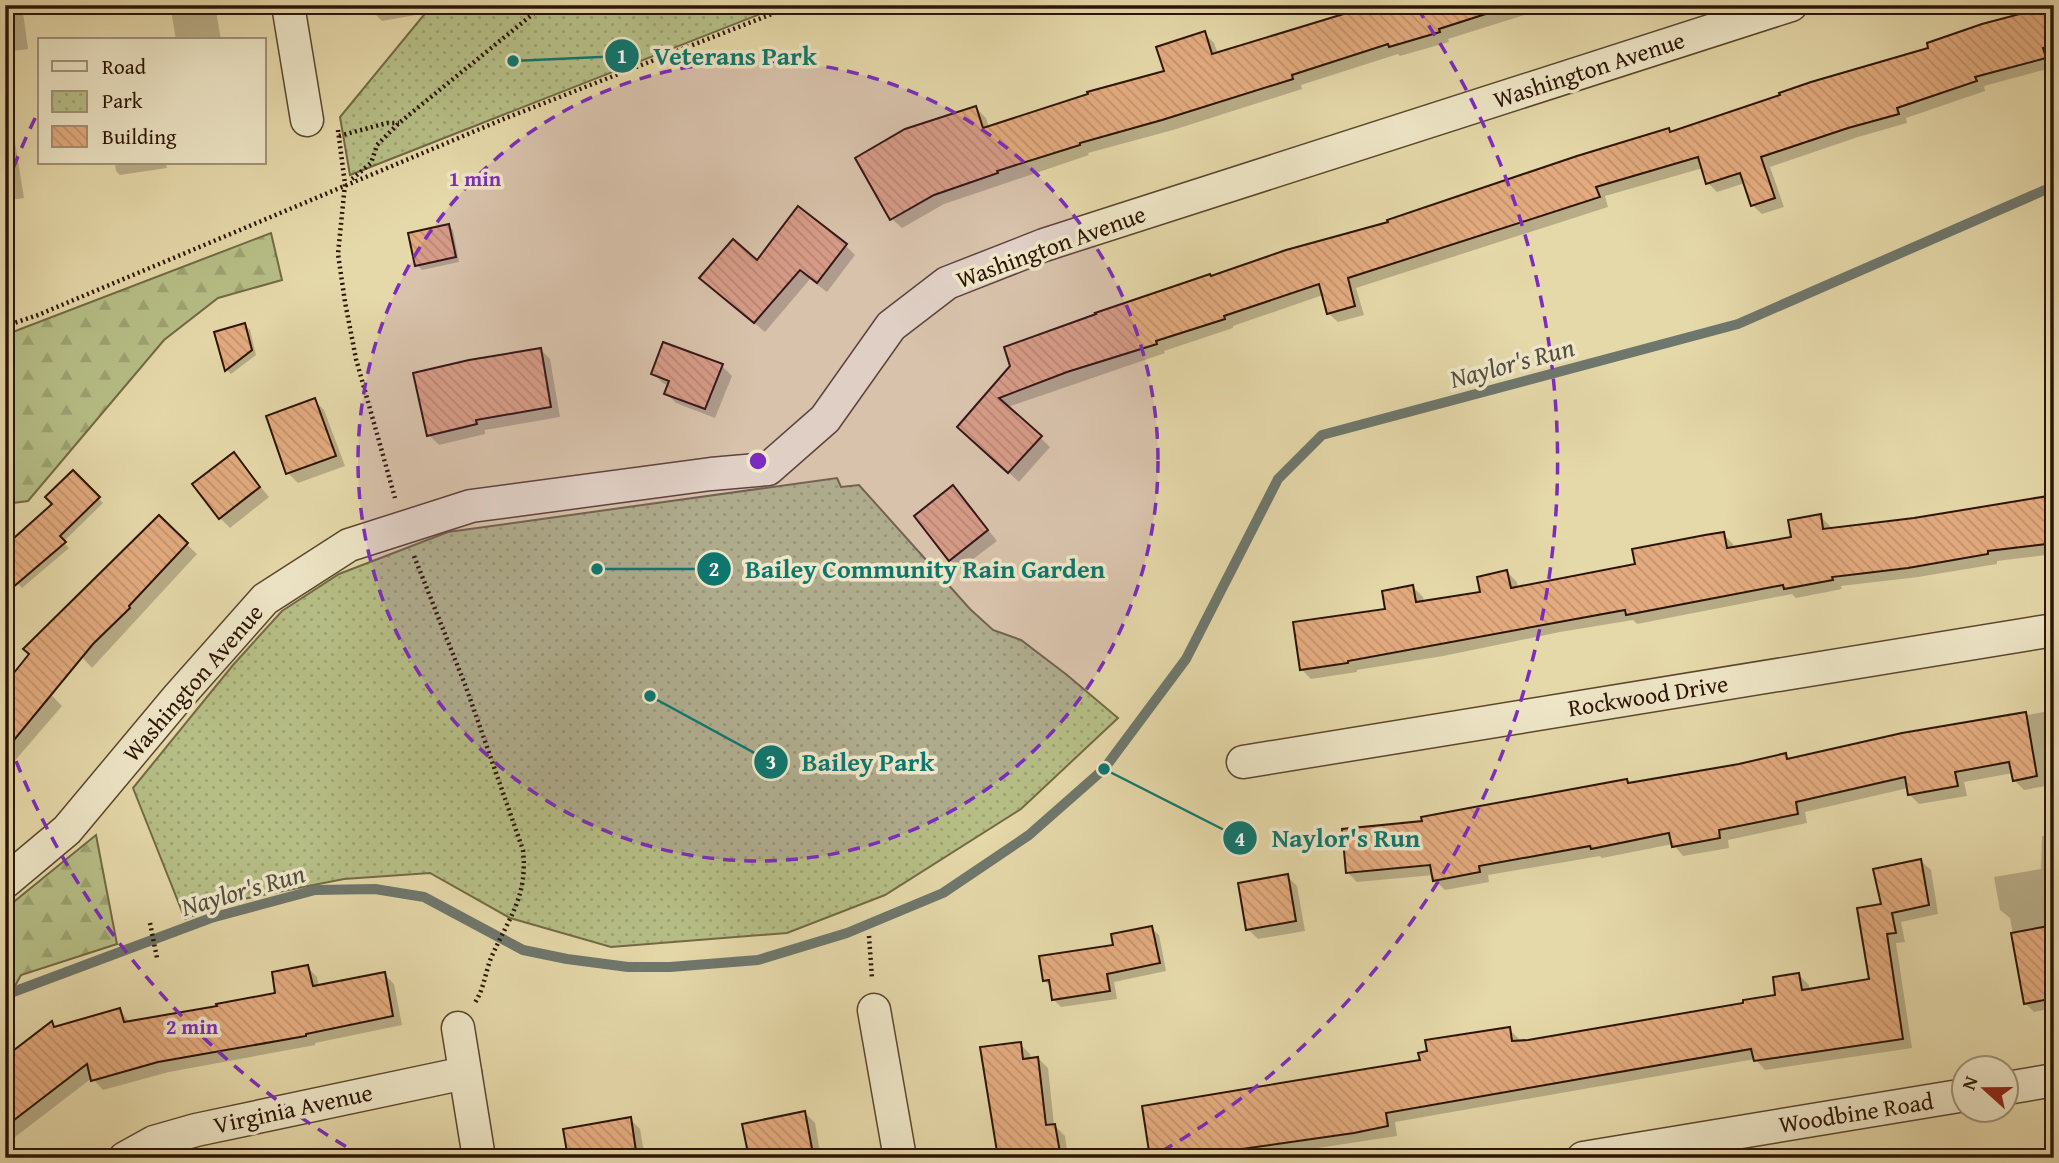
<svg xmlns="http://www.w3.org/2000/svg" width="2059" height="1163" viewBox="0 0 2059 1163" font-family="'Gentium Book Plus',serif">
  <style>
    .forest { fill: url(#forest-firs); stroke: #726a45; stroke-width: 2 }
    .park { fill: url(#park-dots); stroke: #726a45; stroke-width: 2 }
    .shadow { fill: #0003 }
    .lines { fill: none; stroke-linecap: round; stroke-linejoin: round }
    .stream { stroke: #6e776d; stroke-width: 10 }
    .building { fill: url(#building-back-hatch); stroke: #2d1504; stroke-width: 2 }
    .street-casing { stroke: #5b462d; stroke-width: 35 }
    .path { stroke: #2d1504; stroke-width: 4.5; stroke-dasharray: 2 3.5; stroke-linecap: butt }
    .street { stroke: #eee6c7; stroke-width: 32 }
    .ring { fill: none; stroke: #7b2cbf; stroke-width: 3.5; stroke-dasharray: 12 9 }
    .labels { text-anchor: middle; stroke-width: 7; stroke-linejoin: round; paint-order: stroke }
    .street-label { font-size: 24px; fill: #2d1504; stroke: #eee6c7 }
    .water-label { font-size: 26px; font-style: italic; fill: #534e41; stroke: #eee6c7 }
    .centre { fill: #7b2cbf; stroke: #eee6c7; stroke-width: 3.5 }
    .ring-label { font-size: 21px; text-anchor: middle; font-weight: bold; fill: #7b2cbf; stroke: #eee6c7; stroke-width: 7; stroke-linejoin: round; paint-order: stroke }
    .leader { fill: none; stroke: #0f766e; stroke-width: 2.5 }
    .callout-dot { fill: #0f766e; stroke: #eee6c7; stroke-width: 2.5 }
    .mark-label { font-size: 21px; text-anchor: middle; font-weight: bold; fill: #fff }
    .callout-label { font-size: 26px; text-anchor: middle; font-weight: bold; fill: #0f766e; stroke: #eee6c7; stroke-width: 7; stroke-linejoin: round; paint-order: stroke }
  </style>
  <defs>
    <pattern id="forest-firs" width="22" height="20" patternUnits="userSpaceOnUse" patternTransform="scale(1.75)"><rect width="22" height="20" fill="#b6be86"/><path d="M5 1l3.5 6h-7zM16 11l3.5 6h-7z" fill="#9da272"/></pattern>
    <pattern id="park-dots" width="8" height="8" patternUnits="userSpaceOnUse" patternTransform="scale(1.75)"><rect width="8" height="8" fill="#b6be86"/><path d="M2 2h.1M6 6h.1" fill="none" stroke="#9da272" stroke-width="1.8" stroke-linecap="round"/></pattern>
    <pattern id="building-back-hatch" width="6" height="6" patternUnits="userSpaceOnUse" patternTransform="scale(1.75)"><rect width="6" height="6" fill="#e3ab7f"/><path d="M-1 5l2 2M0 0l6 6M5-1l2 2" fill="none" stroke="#c3926c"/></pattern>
  </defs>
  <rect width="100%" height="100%" fill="#e5d8a9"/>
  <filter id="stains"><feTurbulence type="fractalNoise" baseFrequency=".00286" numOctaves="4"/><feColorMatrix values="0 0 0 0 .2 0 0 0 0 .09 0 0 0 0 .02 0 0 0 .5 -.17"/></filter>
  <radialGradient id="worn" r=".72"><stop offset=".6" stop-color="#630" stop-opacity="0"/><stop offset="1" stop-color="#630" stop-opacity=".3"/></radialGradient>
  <g class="forest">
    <path d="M271 233 282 280 218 298 164 340 28 501 5 504V335Z"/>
    <path d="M96 835 117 944 21 975 5 1004V909Z"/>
  </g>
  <g class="park">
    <path d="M432 5H783L350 175 340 117Z"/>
    <path d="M837 478 841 487 859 485 970 609 993 630 1021 640 1067 675 1118 718 1021 809 885 895 787 933 611 947 510 918 430 873 344 879 223 903 185 919 133 788 233 665 282 611 339 574 448 532Z"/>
  </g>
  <g class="shadow">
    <path d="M5 5H22L28 49 5 52Z"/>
    <path d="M170 5H215L221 40H176Z"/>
    <path d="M371 5H420L421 14 382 21 372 11Z"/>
    <path d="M1378 5H1556L1448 39 1449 42 1400 56 1398 54 1301 85 1302 89 1173 130 1088 153 1089 155 944 204 902 228 892 219 976 108 986 118 989 128 1166 72 1204 33 1214 43 1218 54Z"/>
    <path d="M2054 7V56L2052 57 2054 67 1984 86 1985 91 1906 118 1907 123 1858 137 1770 167 1784 207 1762 214 1752 205 1745 183 1717 192 1708 183 1703 168 1605 196 1608 207 1356 288 1364 315 1338 322 1328 313 1323 295 1233 326V328L1164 351 1165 353 1008 407 1050 447 1019 482 968 436 1012 367 1390 223 1669 130 1671 133Z"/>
    <path d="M5 80 24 198 5 201Z"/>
    <path d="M115 163H166L167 168 120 175 116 171Z"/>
    <path d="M448 226 453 230 459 262 422 270 417 265Z"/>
    <path d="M845 245 855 255 827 292 810 279 765 332 701 278 758 262Z"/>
    <path d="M245 325 250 330 256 355 231 374 227 370 216 333Z"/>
    <path d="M540 349 550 359 560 417 485 430V434L439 445 429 435Z"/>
    <path d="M722 366 732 376 715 418 676 403 666 393 669 386 663 383 653 373Z"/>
    <path d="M314 400 324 410 345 466 298 483 288 473Z"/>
    <path d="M233 454 269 497 230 528 220 518Z"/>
    <path d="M73 472 103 503 63 542 69 548 22 588 5 570 54 504Z"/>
    <path d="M953 487 997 541 960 569 950 560Z"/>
    <path d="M2054 497V554L1997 561V564L1918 577 1841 586 1842 589 1796 598 1792 594 1637 624 1633 620 1560 632 1443 656 1357 670V672L1311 679 1301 669 1387 611 1413 587 1423 597 1424 603 1482 593 1507 572 1517 582 1518 588 1637 565 1723 534 1733 544 1734 549 1793 538 1820 516 1830 526 1831 530 1914 520Z"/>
    <path d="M159 518 197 554 92 668 53 625Z"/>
    <path d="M22 665 62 706 5 772V687Z"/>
    <path d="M2054 710V768L2044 770 2046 786 2024 790 2014 780 2013 773 1964 782 1967 796 1919 804 1909 794 1908 788 1805 812 1807 823 1728 840 1729 848 1683 856 1673 844 1602 858 1600 856 1488 875 1489 882 1445 890 1435 880 1434 875 1357 882 1347 872 1424 823 1627 781 1630 785 1740 765 1785 755 1791 760Z"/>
    <path d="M2042 836H2054V1008L2034 1012 2025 1003 2010 918 2000 910 1994 877 2041 869Z"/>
    <path d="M1921 861 1931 870 1938 914 1901 922 1905 942 1896 943 1912 1048 1765 1070 1755 1059 1395 1122 1397 1136 1251 1158H1155L1509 1029 1519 1039 1520 1042 1745 1004 1777 996 1799 975 1809 985V990L1871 981 1883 905Z"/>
    <path d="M1287 876 1297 886 1305 931 1258 939 1248 929Z"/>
    <path d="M1151 928 1159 935 1166 971 1114 982 1117 999 1061 1007 1053 999 1051 987 1044 980Z"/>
    <path d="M307 967 317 977 319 987 384 974 394 984 402 1025 315 1043V1045L169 1072 103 1090 92 1078 15 1137 5 1127 51 1024 56 1028 120 1010 130 1023 220 1008 277 994Z"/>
    <path d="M1020 1044 1030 1054 1031 1059 1038 1058 1048 1068 1054 1125 1065 1136 1068 1158H1000Z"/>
    <path d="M805 1113 815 1123 821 1158H750Z"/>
    <path d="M630 1119 640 1129 645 1158H570Z"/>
  </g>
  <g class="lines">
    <path class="stream" d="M5 995 211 918 315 890 375 889 424 897 523 950 567 959 628 967H670L758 960 847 933 943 893 1029 835 1104 769 1186 659 1278 479 1322 435 1738 324 2054 186"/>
  </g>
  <g class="building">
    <path d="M1373 5H1494L1495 11 1439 29 1440 32 1389 47 1388 44 1292 75 1293 79 1162 120 1080 143V145L997 171 998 173 934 195 890 220 855 158 905 129 976 106 983 128 1088 94 1087 92 1164 71 1156 47 1205 31 1212 54Z"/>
    <path d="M2054 5V46L2043 48 2046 58 1975 77 1977 81 1897 108 1899 114 1848 128 1761 157 1775 198 1751 206 1740 173 1706 184 1698 157 1596 187 1600 197 1348 278 1355 306 1327 314 1319 284 1224 316 1225 319 1156 341 1157 344 1067 372 999 398 1042 436 1008 473 957 427 1010 366 1004 347 1096 314 1095 313 1210 274 1211 276 1286 250 1388 222 1387 220 1577 156 1669 128 1670 132 1780 95 1779 93 1811 82 1928 48 1927 43 1982 24Z"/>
    <path d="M798 206 847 244 817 283 800 270 754 323 699 278 733 239 757 260Z"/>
    <path d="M449 224 456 257 415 266 408 233Z"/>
    <path d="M245 323 252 350 225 371 214 332Z"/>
    <path d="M663 342 723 364 705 409 664 394 669 381 651 374Z"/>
    <path d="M541 348 551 407 476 420 477 424 427 436 413 373 469 360Z"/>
    <path d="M315 398 336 456 286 474 266 416Z"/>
    <path d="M234 452 260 487 219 519 192 484Z"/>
    <path d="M73 470 100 497 60 536 66 542 5 594V546L52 504 45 497Z"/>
    <path d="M953 485 988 530 949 561 914 516Z"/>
    <path d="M2054 495V543L1988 551V554L1908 568 1832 577 1833 580 1784 589 1783 585 1626 615 1625 610 1348 661V663L1300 670 1293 622 1385 609 1382 591 1413 585 1416 602 1480 592 1477 577 1507 570 1511 588 1635 564 1632 549 1705 535 1724 532 1727 548 1791 537 1788 520 1821 514 1823 529 1914 518Z"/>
    <path d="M159 515 188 543 129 606 130 608 93 644 5 751V684L29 654 23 649Z"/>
    <path d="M2026 712 2037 776 2013 781 2009 762 1955 772 1958 786 1908 795 1905 777 1796 802 1798 814 1719 830 1720 838 1672 847 1669 833 1591 849 1590 846 1479 866 1480 872 1433 881 1430 865 1346 873 1342 829 1422 821 1421 817 1469 808 1627 779 1628 783 1739 764 1786 753 1787 759 1902 733Z"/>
    <path d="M1921 859 1929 905 1892 913 1896 933 1887 934 1903 1039 1754 1061 1751 1049 1386 1113 1388 1126 1354 1133 1206 1154 1207 1158H1150L1142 1106 1420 1060 1418 1053 1427 1051 1425 1040 1510 1027 1512 1041 1528 1040 1743 1003V1000L1775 995 1773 977 1799 973 1802 990 1869 979 1857 908 1881 904 1873 869Z"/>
    <path d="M1288 874 1296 921 1246 930 1238 883Z"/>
    <path d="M2054 925V998L2024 1004 2011 933Z"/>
    <path d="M1152 926 1160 963 1107 974 1110 991 1052 1000 1049 980 1043 981 1039 956 1113 945 1111 934Z"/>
    <path d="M308 965 313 986 385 972 393 1016 306 1034V1036L158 1062 91 1081 87 1064 5 1127V1057L52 1021 54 1027 120 1008 124 1022 217 1006 216 1004 275 993 272 972Z"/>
    <path d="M1021 1042 1023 1059 1038 1057 1046 1125 1055 1124 1061 1158H998L980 1047Z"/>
    <path d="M805 1111 813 1154 795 1158H749L742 1124Z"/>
    <path d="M631 1117 637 1158H568L563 1129Z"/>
  </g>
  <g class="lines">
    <g class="street-casing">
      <g id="street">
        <path d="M288 5 307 120"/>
        <path d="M1243 762 2054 630"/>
        <path d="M5 882 67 830 179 696 265 599 349 545 471 506 711 474 768 469 825 419 891 326 947 283 1044 245 1791 5"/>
        <path d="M874 1010 900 1158"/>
        <path d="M458 1028 479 1158"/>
        <path d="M2007 1088 2054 1080"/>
        <path d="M125 1158 154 1142 196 1130 465 1073"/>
        <path d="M1583 1158 1965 1095"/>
      </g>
    </g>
    <g class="path">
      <path d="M338 130 345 184 338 254 345 302 356 359 395 498"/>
      <path d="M339 136 387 123H399"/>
      <path d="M352 179 371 163 377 145 399 123 544 5"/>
      <path d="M5 326 38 315 506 118 795 5"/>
      <path d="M414 556 466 687 523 850C528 897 509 917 491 958 485 973 484 990 474 1004"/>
      <path d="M150 923 157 958"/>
      <path d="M869 936 872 978"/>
    </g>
    <use href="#street" class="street"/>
  </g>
  <circle cx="758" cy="461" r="400" fill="#7b2cbf" fill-opacity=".12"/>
  <g class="ring">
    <circle cx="758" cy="461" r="400"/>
    <path d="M364 1157A800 800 0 0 1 6 735M6 187A800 800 0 0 1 39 110M1417 8A800 800 0 0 1 1152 1157"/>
  </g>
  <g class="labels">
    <g class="street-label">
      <text transform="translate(1589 70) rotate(-18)" y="8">Washington Avenue</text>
      <text transform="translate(1051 247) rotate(-20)" y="8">Washington Avenue</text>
      <text transform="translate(193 683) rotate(-49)" y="8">Washington Avenue</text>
      <text transform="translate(1648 696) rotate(-9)" y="8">Rockwood Drive</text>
      <text transform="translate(293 1109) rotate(-12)" y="8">Virginia Avenue</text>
      <text transform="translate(1856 1113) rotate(-9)" y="8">Woodbine Road</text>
    </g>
    <g class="water-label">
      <text transform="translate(1512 363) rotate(-15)" y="9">Naylor's Run</text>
      <text transform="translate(243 890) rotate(-16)" y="9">Naylor's Run</text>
    </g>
  </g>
  <circle cx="758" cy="461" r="10" class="centre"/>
  <g class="ring-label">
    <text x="475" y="186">1 min</text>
    <text x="192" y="1034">2 min</text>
  </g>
  <path class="leader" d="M513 61L622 56M597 569L714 569M650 696L771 762M1104 769L1240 838"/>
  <g class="callout-dot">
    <circle cx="513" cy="61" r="7"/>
    <circle cx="597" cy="569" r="7"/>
    <circle cx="650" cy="696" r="7"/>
    <circle cx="1104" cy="769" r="7"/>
    <circle cx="622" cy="56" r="18"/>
    <circle cx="714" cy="569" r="18"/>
    <circle cx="771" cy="762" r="18"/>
    <circle cx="1240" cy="838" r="18"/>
  </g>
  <g class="mark-label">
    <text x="622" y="63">1</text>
    <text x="714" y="576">2</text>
    <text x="771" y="769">3</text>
    <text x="1240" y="846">4</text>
  </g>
  <g class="callout-label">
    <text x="735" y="65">Veterans Park</text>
    <text x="925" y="578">Bailey Community Rain Garden</text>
    <text x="868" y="771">Bailey Park</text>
    <text x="1346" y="847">Naylor's Run</text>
  </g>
  <rect width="2059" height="1163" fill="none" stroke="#e5d8a9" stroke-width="28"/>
  <rect x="7" y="7" width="2045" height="1149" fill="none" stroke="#2d1504" stroke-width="3.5"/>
  <rect x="14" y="14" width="2031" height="1135" fill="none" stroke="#2d1504" stroke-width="2"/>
  <rect x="38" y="38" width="228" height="126" fill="#eee6c7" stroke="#a19279" stroke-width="2"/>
  <rect x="52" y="61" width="35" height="10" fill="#eee6c7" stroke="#a19279" stroke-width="2"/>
  <text x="102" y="74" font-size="21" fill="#2d1504">Road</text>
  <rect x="52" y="91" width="35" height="21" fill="url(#park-dots)" stroke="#a19279" stroke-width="2"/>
  <text x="102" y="108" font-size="21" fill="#2d1504">Park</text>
  <rect x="52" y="126" width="35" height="21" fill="url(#building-back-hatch)" stroke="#a19279" stroke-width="2"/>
  <text x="102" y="144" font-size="21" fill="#2d1504">Building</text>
  <g transform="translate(1985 1089) rotate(291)"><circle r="33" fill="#eee6c7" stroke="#a19279" stroke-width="2"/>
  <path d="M0-5L12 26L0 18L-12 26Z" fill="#8f2418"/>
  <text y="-10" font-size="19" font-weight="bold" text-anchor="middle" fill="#2d1504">N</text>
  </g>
  <rect width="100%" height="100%" filter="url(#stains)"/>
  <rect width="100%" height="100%" fill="url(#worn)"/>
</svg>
